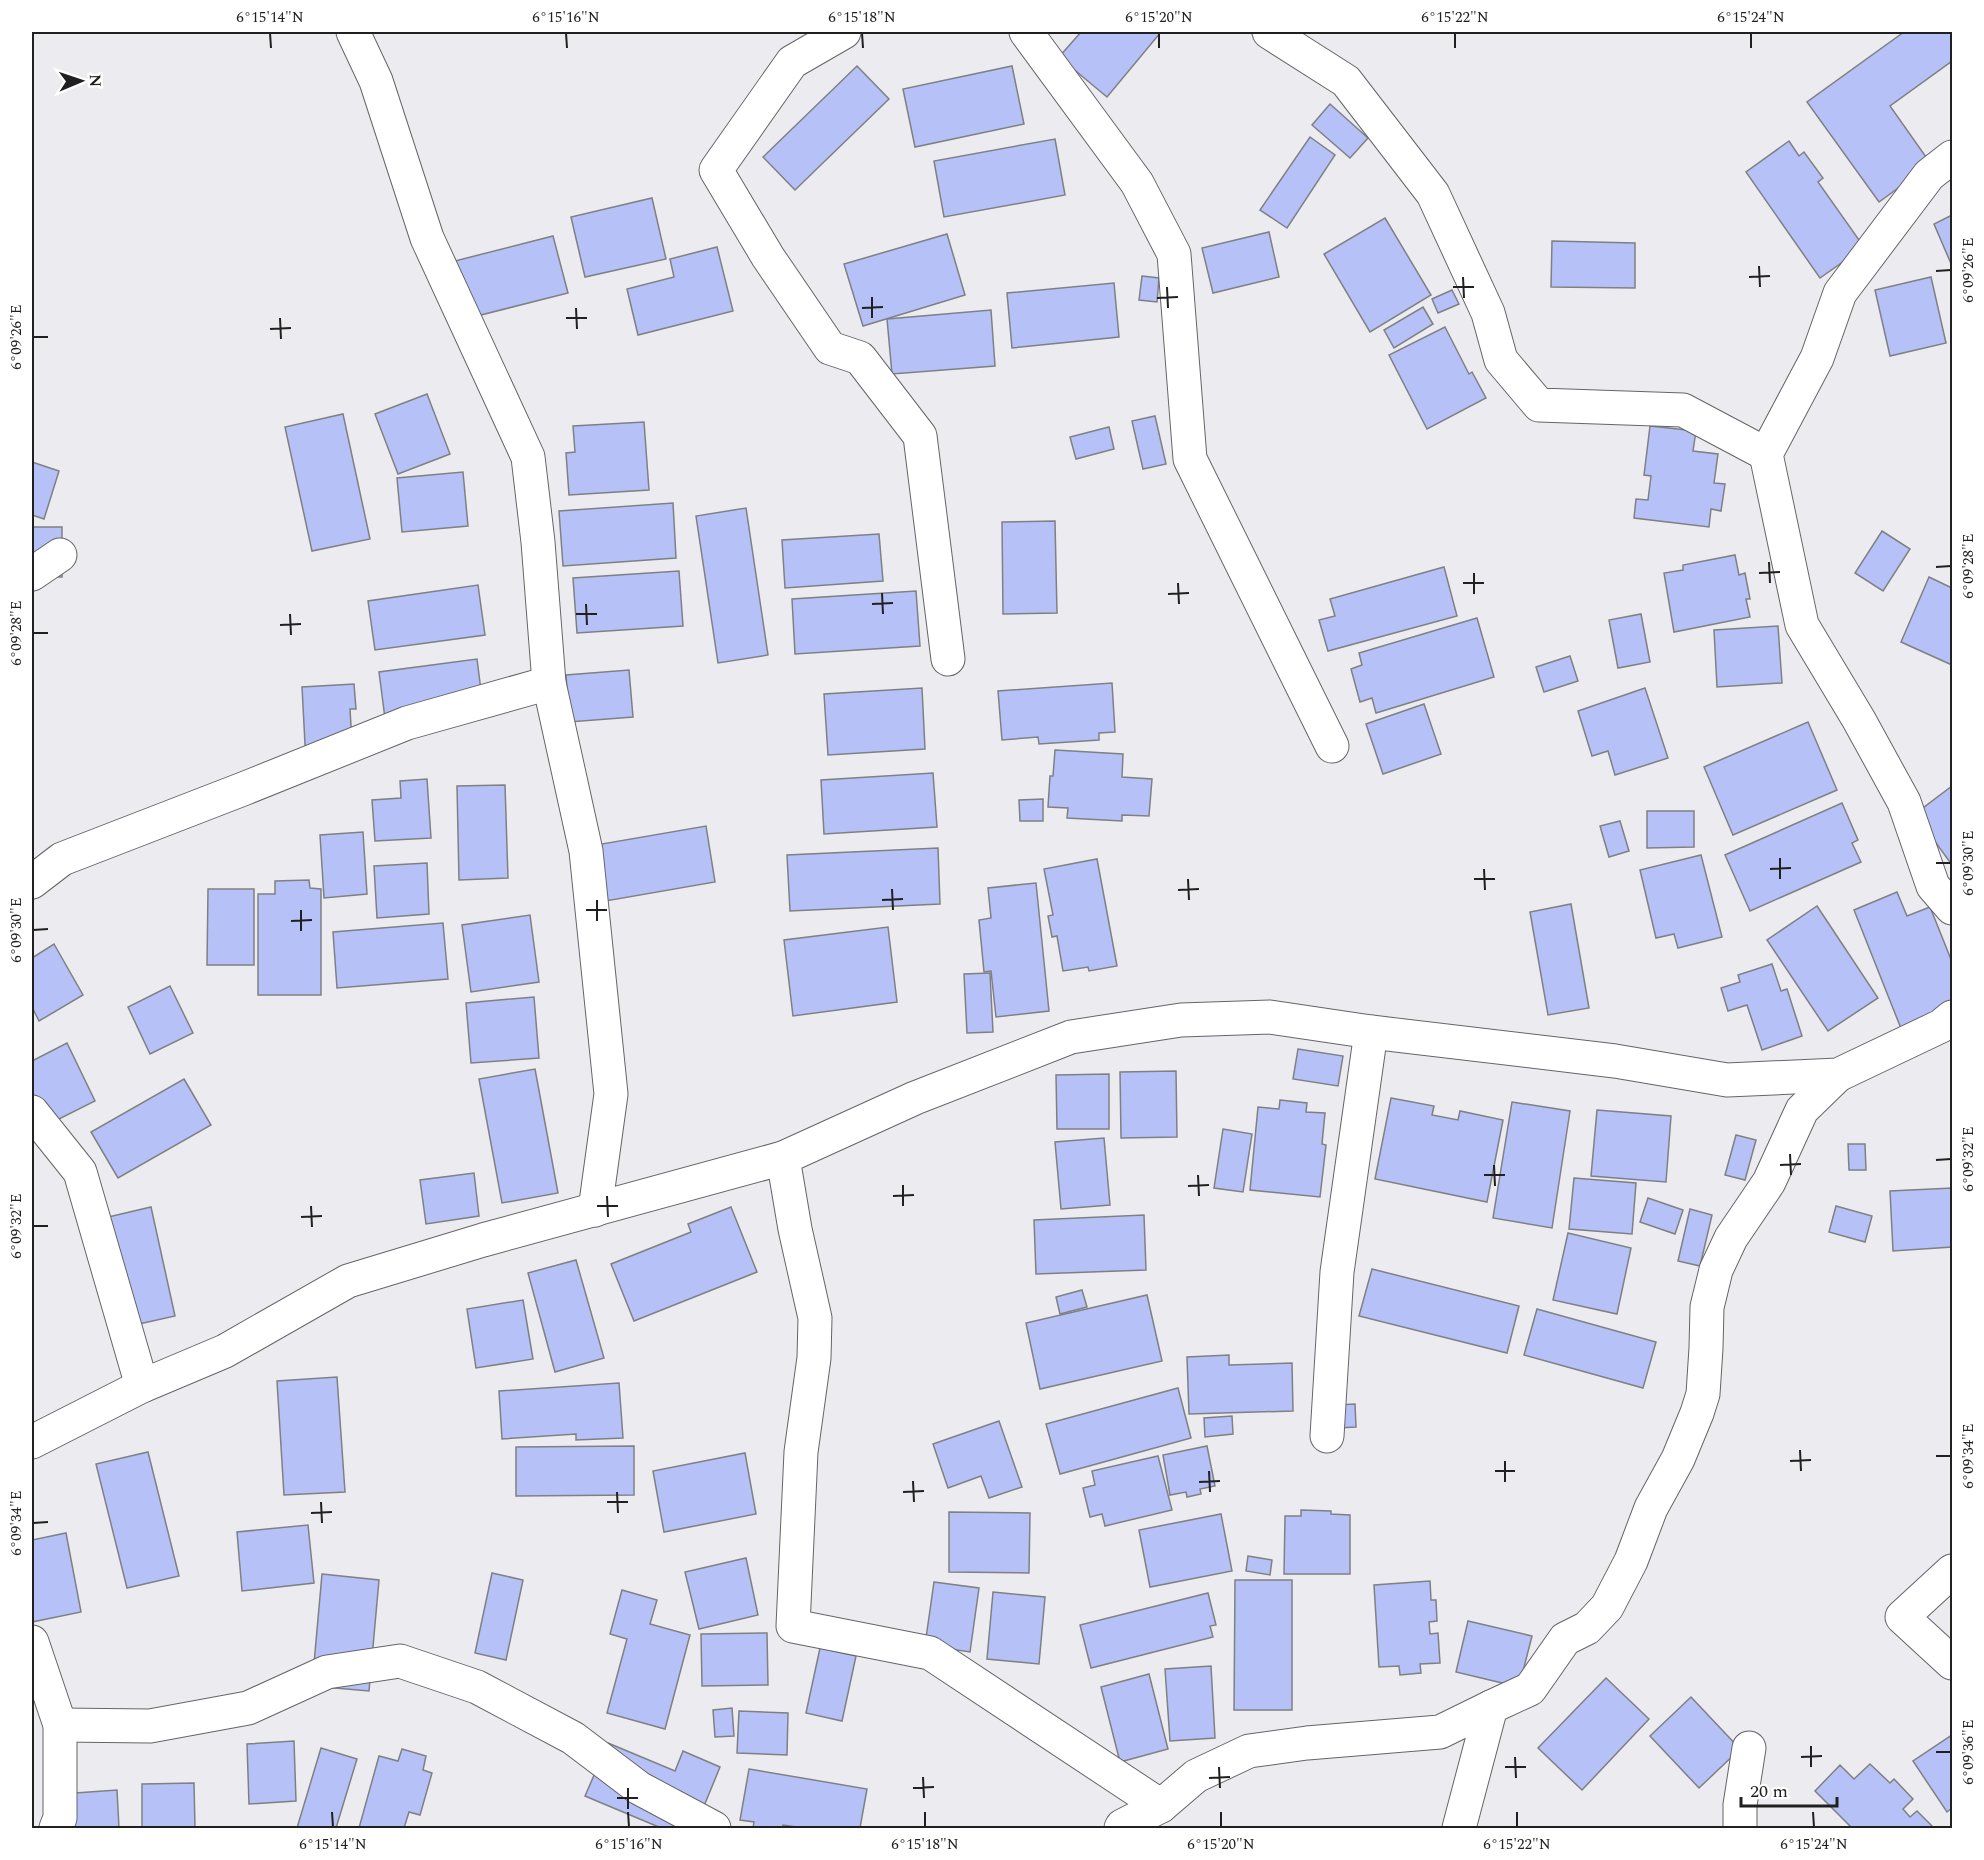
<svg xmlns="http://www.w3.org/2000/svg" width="1984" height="1860" viewBox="0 0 1984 1860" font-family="Spectral,serif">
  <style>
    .building { fill: #b6c1f7; stroke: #7f8083; stroke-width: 1.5 }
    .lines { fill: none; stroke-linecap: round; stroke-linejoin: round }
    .street-casing { stroke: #656568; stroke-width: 35 }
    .street { stroke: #fff; stroke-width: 33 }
    .ticks { fill: none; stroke: #202021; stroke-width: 2 }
    .neatline { fill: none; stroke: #202021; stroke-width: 2 }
    .ticks-label { font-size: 15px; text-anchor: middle; fill: #202021 }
  </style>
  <rect width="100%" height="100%" fill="#ececf0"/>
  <g class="building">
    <path d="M1081 32H1161L1107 97 1059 57Z"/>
    <path d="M1904 32H1952V61L1890 106 1931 164 1879 202 1807 102Z"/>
    <path d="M857 66 889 99 795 190 763 157Z"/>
    <path d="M1012 66 1024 124 915 147 903 89Z"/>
    <path d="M1330 104 1368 138 1350 158 1312 125Z"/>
    <path d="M1310 137 1335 155 1287 228 1260 210Z"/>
    <path d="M1055 139 1065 195 944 217 934 161Z"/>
    <path d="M1789 141 1799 156 1804 152 1823 178 1818 182 1864 247 1820 278 1746 172Z"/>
    <path d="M652 198 666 259 585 277 571 217Z"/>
    <path d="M1952 215V266L1934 224Z"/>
    <path d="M1385 218 1431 295 1370 332 1324 254Z"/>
    <path d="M1269 232 1279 277 1213 293 1202 248Z"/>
    <path d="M947 234 965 295 863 326 844 264Z"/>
    <path d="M553 236 568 293 465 319 451 262Z"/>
    <path d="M1552 241 1635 243V288L1551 287Z"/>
    <path d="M717 247 733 311 638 335 627 289 674 277 670 259Z"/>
    <path d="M1142 276 1159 278 1157 302 1139 300Z"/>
    <path d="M1931 277 1946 343 1890 356 1875 290Z"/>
    <path d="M1114 283 1119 337 1012 348 1007 293Z"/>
    <path d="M1452 290 1459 304 1438 313 1432 299Z"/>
    <path d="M1423 307 1433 324 1394 348 1384 330Z"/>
    <path d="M991 310 995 366 892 374 887 319Z"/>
    <path d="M1445 327 1469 374 1472 372 1486 398 1427 429 1389 355Z"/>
    <path d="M427 394 450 454 398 474 375 414Z"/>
    <path d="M343 414 370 539 312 551 285 427Z"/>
    <path d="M1155 416 1166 464 1143 469 1132 421Z"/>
    <path d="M644 422 649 490 569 495 566 453 575 452 573 426Z"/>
    <path d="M1650 426 1696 431 1693 451 1718 454 1714 483 1725 484 1721 511 1711 509 1709 527 1634 518 1636 499 1648 500 1651 476 1644 475Z"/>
    <path d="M1109 427 1114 449 1076 459 1070 437Z"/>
    <path d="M32 462 59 471 44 519 32 515Z"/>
    <path d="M463 472 468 526 402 532 397 478Z"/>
    <path d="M673 503 676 558 563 566 559 511Z"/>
    <path d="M746 508 768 655 718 663 696 516Z"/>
    <path d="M1055 521 1057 613 1003 614 1002 522Z"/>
    <rect x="32" y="527" width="30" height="50"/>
    <path d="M1882 531 1910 549 1883 591 1855 573Z"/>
    <path d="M879 534 883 581 785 588 782 540Z"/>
    <path d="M1735 555 1739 575 1745 573 1750 599H1746L1750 617 1674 632 1664 573 1683 570V565Z"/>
    <path d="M1444 567 1457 616 1328 651 1319 620 1335 616 1330 599Z"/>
    <path d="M679 571 683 626 577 633 573 578Z"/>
    <path d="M1929 577 1952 588V665L1901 642Z"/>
    <path d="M478 585 485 635 375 650 368 601Z"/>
    <path d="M916 591 920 646 795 654 792 599Z"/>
    <path d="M1641 614 1650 662 1618 668 1609 620Z"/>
    <path d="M1477 618 1494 677 1376 713 1372 698 1360 702 1351 669 1362 665 1359 653Z"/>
    <path d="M1778 626 1782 683 1717 687 1714 630Z"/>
    <path d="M1570 656 1578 681 1544 692 1536 667Z"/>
    <path d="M477 659 484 714 386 726 379 672Z"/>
    <path d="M629 670 633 717 569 722 566 675Z"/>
    <path d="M1112 683 1115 732 1099 733V740L1039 744 1038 737 1002 740 998 691Z"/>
    <path d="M354 684 356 709H350L353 760 306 763 302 687Z"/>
    <path d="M922 688 925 749 828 755 824 694Z"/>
    <path d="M1645 688 1668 758 1615 775 1608 751 1592 756 1578 711Z"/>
    <path d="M1424 704 1441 754 1383 774 1366 724Z"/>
    <path d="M1808 722 1837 790 1733 835 1704 767Z"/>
    <path d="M1055 750 1123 754 1122 777 1152 779 1149 816 1122 815V821L1067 818 1068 808 1048 807 1050 776H1053Z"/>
    <path d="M933 773 937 827 824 834 821 780Z"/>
    <path d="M427 779 431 838 375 841 372 800 401 798 400 781Z"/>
    <path d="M505 785 508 878 459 880 457 786Z"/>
    <path d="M1952 786V865L1915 814Z"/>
    <path d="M1043 799V821H1020L1019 800Z"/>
    <path d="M1842 803 1858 840 1852 843 1861 862 1750 911 1725 855Z"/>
    <path d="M1647 811H1694V847L1647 848Z"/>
    <path d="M1620 821 1629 851 1609 857 1600 826Z"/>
    <path d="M706 826 715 882 600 902 590 846Z"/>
    <path d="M363 832 367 894 324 898 320 835Z"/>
    <path d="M938 848 940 904 790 911 787 855Z"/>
    <path d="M1701 855 1722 937 1678 948 1674 934 1656 938 1640 870Z"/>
    <path d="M1097 859 1117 966 1089 971 1088 967 1063 971 1057 936 1052 937 1048 916 1053 915 1044 869Z"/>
    <path d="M427 863 429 914 377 918 374 866Z"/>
    <path d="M309 880 310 888 321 889V995H258V894H275V881Z"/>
    <path d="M1036 883 1049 1011 996 1017 991 971 984 972 979 920 991 918 988 888Z"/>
    <path d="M208 889H254V965H207Z"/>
    <path d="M1897 892 1907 916 1930 907 1952 962V1011L1902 1031 1854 910Z"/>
    <path d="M1571 904 1589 1008 1548 1015 1530 912Z"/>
    <path d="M1817 906 1878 998 1828 1031 1767 940Z"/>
    <path d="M530 915 539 982 471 992 462 925Z"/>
    <path d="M443 923 448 979 337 988 333 932Z"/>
    <path d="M888 927 897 1002 793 1016 784 940Z"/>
    <path d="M54 944 83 995 39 1021 32 1007V958Z"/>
    <path d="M1772 964 1781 991 1787 989 1802 1036 1762 1050 1747 1005 1728 1011 1721 988 1740 982 1738 975Z"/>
    <path d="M990 973 993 1032 967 1033 964 974Z"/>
    <path d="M170 986 193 1033 150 1054 128 1007Z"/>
    <path d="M534 997 539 1058 471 1063 466 1003Z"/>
    <path d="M67 1043 95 1101 47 1125 32 1094V1061Z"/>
    <path d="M1298 1049 1343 1056 1338 1086 1293 1079Z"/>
    <path d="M535 1069 558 1193 502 1203 479 1079Z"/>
    <path d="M1176 1071 1177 1137 1121 1138 1120 1072Z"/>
    <path d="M1109 1074V1129H1057L1056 1075Z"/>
    <path d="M184 1079 211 1125 118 1178 91 1132Z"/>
    <path d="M1391 1098 1434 1106 1432 1115 1458 1120 1460 1111 1503 1120 1487 1202 1375 1179Z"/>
    <path d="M1280 1100 1307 1103 1306 1112 1325 1113 1322 1144 1326 1145 1320 1197 1250 1190 1258 1107 1279 1109Z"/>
    <path d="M1512 1102 1570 1111 1552 1228 1493 1218Z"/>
    <path d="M1597 1110 1671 1116 1666 1182 1591 1176Z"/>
    <path d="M1223 1129 1252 1134 1243 1192 1214 1188Z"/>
    <path d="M1736 1135 1756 1140 1745 1180 1725 1175Z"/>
    <path d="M1104 1138 1110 1205 1061 1209 1055 1142Z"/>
    <path d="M1848 1144H1865L1866 1170H1849Z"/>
    <path d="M474 1173 479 1216 426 1224 420 1180Z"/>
    <path d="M1574 1178 1636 1183 1632 1234 1569 1229Z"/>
    <path d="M1952 1188V1247L1893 1251 1890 1191Z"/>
    <path d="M1648 1198 1683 1210 1675 1234 1640 1222Z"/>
    <path d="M1836 1206 1872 1216 1865 1242 1829 1232Z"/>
    <path d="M151 1207 175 1316 112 1330 87 1222Z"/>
    <path d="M731 1207 757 1272 634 1321 611 1264 691 1232 688 1224Z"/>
    <path d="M1690 1209 1712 1215 1700 1266 1678 1261Z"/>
    <path d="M1144 1215 1146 1270 1036 1274 1034 1220Z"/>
    <path d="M1568 1233 1631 1248 1617 1314 1553 1300Z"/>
    <path d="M576 1260 604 1358 555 1372 528 1273Z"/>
    <path d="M1372 1269 1519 1306 1507 1353 1359 1316Z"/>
    <path d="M1082 1290 1087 1307 1060 1314 1056 1297Z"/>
    <path d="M1147 1295 1162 1361 1040 1389 1026 1323Z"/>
    <path d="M523 1300 533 1359 476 1368 467 1309Z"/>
    <path d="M1537 1309 1656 1342 1643 1388 1524 1355Z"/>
    <path d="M1229 1355V1365L1292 1363 1293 1411 1189 1414 1187 1357Z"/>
    <path d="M337 1377 345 1492 284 1495 277 1381Z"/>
    <path d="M619 1383 623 1438 576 1440V1434L502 1439 499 1391Z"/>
    <path d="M1178 1388 1191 1438 1060 1474 1046 1424Z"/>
    <path d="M1355 1404 1356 1427 1337 1428 1336 1405Z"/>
    <path d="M1232 1416 1233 1434 1205 1437 1204 1418Z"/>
    <path d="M999 1421 1022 1487 989 1498 981 1476 948 1488 933 1444Z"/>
    <path d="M634 1446V1495L516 1496V1447Z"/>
    <path d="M1207 1446 1215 1486 1200 1489 1201 1494 1187 1497 1186 1492 1170 1495 1163 1455Z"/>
    <path d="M148 1452 179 1576 127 1588 96 1464Z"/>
    <path d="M745 1453 756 1514 664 1532 653 1471Z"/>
    <path d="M1158 1456 1172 1510 1105 1526 1102 1514 1090 1517 1083 1488 1095 1485 1092 1471Z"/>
    <path d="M1301 1510 1331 1511V1514L1350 1515V1574H1284L1285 1516H1301Z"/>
    <path d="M949 1512 1030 1513 1029 1573 949 1572Z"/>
    <path d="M1221 1514 1232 1571 1150 1587 1139 1530Z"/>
    <path d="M308 1525 314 1583 242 1591 237 1532Z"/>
    <path d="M66 1533 81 1612 32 1622V1540Z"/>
    <path d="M1248 1556 1272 1560 1270 1575 1246 1571Z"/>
    <path d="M746 1558 758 1615 699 1629 685 1572Z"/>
    <path d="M492 1573 523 1580 506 1660 475 1653Z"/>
    <path d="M322 1574 379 1580 369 1691 312 1686Z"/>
    <path d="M1235 1580H1292V1710H1234Z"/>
    <path d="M1430 1581 1431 1600H1436L1437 1621 1429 1622 1430 1634 1438 1633 1440 1663 1420 1664 1421 1673 1400 1675 1399 1666 1379 1667 1374 1585Z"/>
    <path d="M934 1582 979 1588 970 1652 925 1645Z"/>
    <path d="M622 1590 657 1600 650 1624 690 1635 665 1729 607 1713 627 1639 610 1634Z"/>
    <path d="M993 1592 1045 1597 1039 1664 987 1659Z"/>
    <path d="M1208 1593 1216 1625 1210 1626 1213 1637 1091 1668 1080 1625Z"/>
    <path d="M1468 1621 1532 1636 1519 1687 1456 1672Z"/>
    <path d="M767 1633 768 1685 702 1686 701 1634Z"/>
    <path d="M820 1648 856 1656 842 1721 806 1713Z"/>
    <path d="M1211 1666 1215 1738 1170 1741 1165 1669Z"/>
    <path d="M1149 1674 1168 1749 1120 1762 1101 1687Z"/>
    <path d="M1606 1678 1649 1719 1582 1790 1538 1748Z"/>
    <path d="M1691 1697 1740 1749 1699 1788 1650 1736Z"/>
    <path d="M732 1708 734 1736 715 1737 713 1710Z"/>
    <path d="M739 1711 788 1713 787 1755 737 1753Z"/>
    <path d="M1952 1735V1808L1947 1812 1913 1761Z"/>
    <path d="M294 1741 296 1801 249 1804 247 1744Z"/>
    <path d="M608 1743 675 1771 683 1751 720 1767 695 1828H661L585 1796Z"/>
    <path d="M321 1748 357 1759 336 1828H297Z"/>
    <path d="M402 1749 426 1756 423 1770 432 1773 420 1815 409 1812 404 1828H359L379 1756 398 1761Z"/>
    <path d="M1870 1764 1890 1783 1894 1779 1913 1799 1903 1809 1910 1817 1917 1811 1934 1828H1852L1815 1791 1840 1765 1854 1779Z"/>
    <path d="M749 1769 867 1789 860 1828H804L783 1825 782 1828H753L754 1822 740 1820Z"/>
    <path d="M194 1783 195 1828H142V1784Z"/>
    <path d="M117 1790 119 1828H64L61 1794Z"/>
  </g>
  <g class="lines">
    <g class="street-casing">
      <g id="street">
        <path d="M353 32 376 81 427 238 528 457 538 542 549 683 586 851 611 1094 595 1210"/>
        <path d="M844 32 792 62 716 170 768 257 830 348 860 358 920 436 948 659"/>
        <path d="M1026 32 1137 183 1174 254 1190 459 1332 746"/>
        <path d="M1269 32 1346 81 1433 194 1488 313 1501 360 1539 405 1683 410 1766 454"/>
        <path d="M1952 157 1929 175 1840 293 1817 358 1766 454 1802 625 1859 720 1904 802 1933 886 1952 908"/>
        <path d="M32 574 60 555"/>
        <path d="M32 882 62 859 243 789 407 723 549 683"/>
        <path d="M32 1112 80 1172 142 1386"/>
        <path d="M783 1158 795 1229 815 1318 814 1358 801 1452 793 1626 930 1653 1161 1806"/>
        <path d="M1327 1436 1337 1272 1371 1032"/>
        <path d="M32 1442 142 1386 225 1351 348 1281 483 1240 783 1158 915 1098 1071 1037 1181 1020 1270 1017 1371 1032 1615 1061 1727 1080 1838 1075 1941 1026 1952 1017"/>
        <path d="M1952 1571 1902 1617 1952 1663"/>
        <path d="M32 1642 60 1725V1818L56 1828"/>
        <path d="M60 1725 150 1726 248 1708 327 1672 400 1661 477 1687 573 1738 639 1788 714 1828"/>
        <path d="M1121 1828 1122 1826 1161 1806 1196 1776 1249 1751 1307 1743 1440 1732 1491 1707"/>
        <path d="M1459 1828 1491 1707 1530 1689 1565 1639 1587 1628 1607 1607 1631 1561 1651 1508 1678 1459 1697 1413 1703 1394 1706 1348 1707 1307 1716 1270 1731 1238 1769 1182 1802 1110 1838 1075"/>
        <path d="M1740 1828V1805L1749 1748"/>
      </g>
    </g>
    <use href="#street" class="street"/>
  </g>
  <path class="ticks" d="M270 33 271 48M566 33 567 48M862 33 863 48M1159 33V48M1455 33V48M1751 33V48M1759 266 1760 287M1936 271 1951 270M1463 277 1464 298M1749 277 1770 276M1167 287 1168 308M1453 287H1474M872 297V318M1157 298 1178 297M576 308 577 329M862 308 883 307M280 318 281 339M566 318H587M270 329 291 328M33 337H48M1769 562 1770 583M1936 567 1951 566M1474 573V594M1759 573 1780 572M1178 583 1179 604M1463 583H1484M882 593 883 614M1168 594 1189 593M586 604 587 625M872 604 893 603M290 614 291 635M576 614H597M280 625 301 624M33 633H48M1780 858V879M1936 863H1951M1484 869 1485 890M1770 869 1791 868M1188 879 1189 900M1474 879H1495M892 889 893 910M1178 890 1199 889M597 900V921M882 900 903 899M301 910V931M586 910H607M291 921 312 920M33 930 48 929M1790 1154 1791 1175M1936 1160 1951 1159M1494 1165 1495 1186M1780 1165 1801 1164M1198 1175 1199 1196M1484 1175H1505M903 1185V1206M1188 1186 1209 1185M607 1196 608 1217M893 1196 914 1195M311 1206 312 1227M597 1206H618M301 1217 322 1216M33 1226H48M1800 1450 1801 1471M1936 1456H1951M1505 1461V1482M1790 1461 1811 1460M1209 1471 1210 1492M1495 1471H1515M913 1481 914 1502M1199 1482 1220 1481M617 1492 618 1513M903 1492 924 1491M321 1502 322 1523M607 1502H628M311 1513 332 1512M33 1523 48 1522M1811 1746V1767M1936 1752H1951M1515 1757 1516 1778M1801 1757 1822 1756M1219 1767 1220 1788M1505 1767H1526M923 1777 924 1798M1209 1778 1230 1777M628 1788V1809M913 1788 934 1787M617 1798H638M332 1812 333 1827M628 1812 629 1827M925 1812V1827M1221 1812V1827M1517 1812V1827M1813 1812 1814 1827"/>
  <rect width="1984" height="1860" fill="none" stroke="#ffffff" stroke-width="66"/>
  <g transform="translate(81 81) rotate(88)" stroke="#ffffff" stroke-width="4.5" paint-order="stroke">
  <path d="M0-4.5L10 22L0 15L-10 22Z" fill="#202021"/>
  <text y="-9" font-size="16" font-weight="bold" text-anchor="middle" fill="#202021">N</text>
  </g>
  <path d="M1741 1797v9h96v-9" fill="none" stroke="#202021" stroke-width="3"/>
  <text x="1750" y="1797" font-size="18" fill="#202021" stroke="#ffffff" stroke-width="4.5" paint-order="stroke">20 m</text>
  <rect x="33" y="33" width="1918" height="1794" class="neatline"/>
  <g class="ticks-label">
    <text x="270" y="22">6°15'14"N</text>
    <text x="566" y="22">6°15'16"N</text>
    <text x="862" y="22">6°15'18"N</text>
    <text x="1159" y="22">6°15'20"N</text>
    <text x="1455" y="22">6°15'22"N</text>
    <text x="1751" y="22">6°15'24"N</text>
    <text transform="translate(1968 270) rotate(-90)" y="5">6°09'26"E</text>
    <text transform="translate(16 337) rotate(-90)" y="5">6°09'26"E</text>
    <text transform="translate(1968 566) rotate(-90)" y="5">6°09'28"E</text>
    <text transform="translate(16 633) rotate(-90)" y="5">6°09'28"E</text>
    <text transform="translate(1968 863) rotate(-90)" y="5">6°09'30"E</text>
    <text transform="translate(16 930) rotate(-90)" y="5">6°09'30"E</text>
    <text transform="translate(1968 1159) rotate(-90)" y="5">6°09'32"E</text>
    <text transform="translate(16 1226) rotate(-90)" y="5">6°09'32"E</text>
    <text transform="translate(1968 1456) rotate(-90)" y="5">6°09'34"E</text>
    <text transform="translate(16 1523) rotate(-90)" y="5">6°09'34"E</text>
    <text transform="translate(1968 1752) rotate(-90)" y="5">6°09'36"E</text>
    <text x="333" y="1849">6°15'14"N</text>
    <text x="629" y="1849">6°15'16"N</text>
    <text x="925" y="1849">6°15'18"N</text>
    <text x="1221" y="1849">6°15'20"N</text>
    <text x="1517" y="1849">6°15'22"N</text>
    <text x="1814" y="1849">6°15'24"N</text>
  </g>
</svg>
